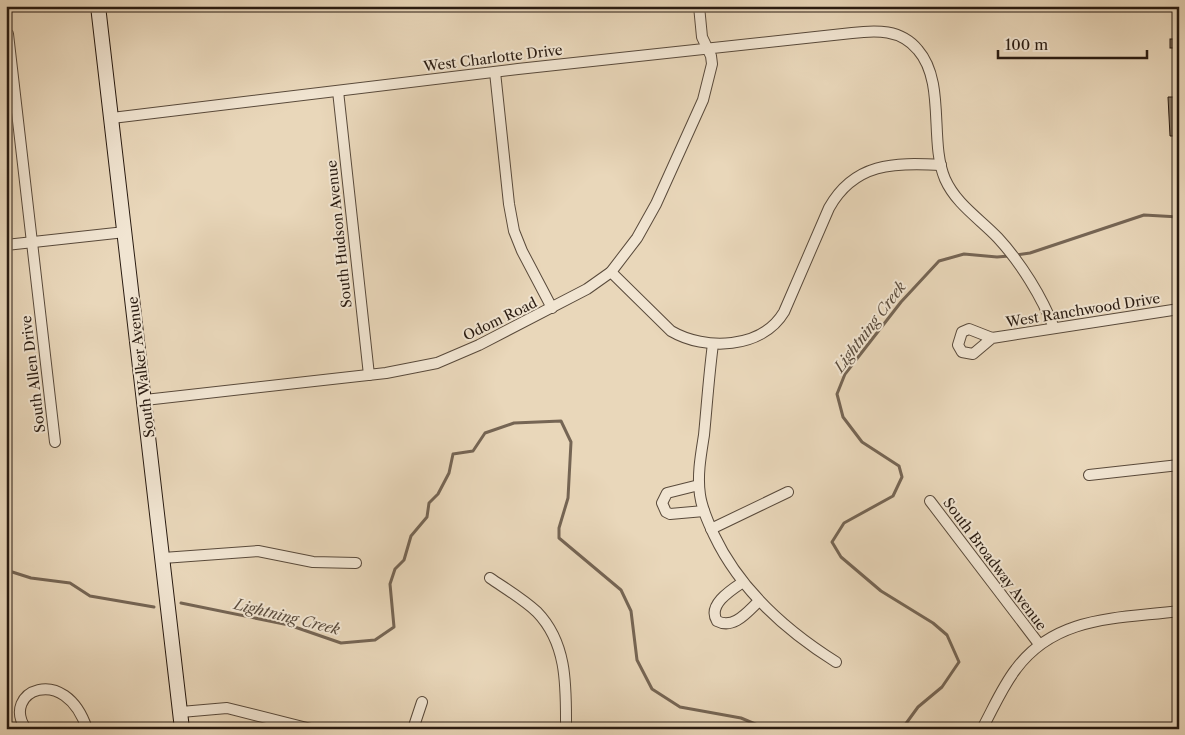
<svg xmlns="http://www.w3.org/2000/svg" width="1185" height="735" viewBox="0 0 1185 735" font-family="'Libre Caslon Text',serif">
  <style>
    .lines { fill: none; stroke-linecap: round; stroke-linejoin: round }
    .stream { stroke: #756554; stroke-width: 3 }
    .building { fill: #8d7d69; stroke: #291b11 }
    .street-casing { stroke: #594a3b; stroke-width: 12 }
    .secondary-casing { stroke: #291b11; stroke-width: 16 }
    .street { stroke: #f1e5d2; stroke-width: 10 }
    .secondary { stroke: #f1e5d2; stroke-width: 14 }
    .labels { text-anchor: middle; stroke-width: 4; stroke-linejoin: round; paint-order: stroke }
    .street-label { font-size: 14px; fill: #291b11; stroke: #f1e5d2 }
    .water-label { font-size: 15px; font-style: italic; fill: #5c4d3e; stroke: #f1e5d2 }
  </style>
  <rect width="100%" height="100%" fill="#e9d7ba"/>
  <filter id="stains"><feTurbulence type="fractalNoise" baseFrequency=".004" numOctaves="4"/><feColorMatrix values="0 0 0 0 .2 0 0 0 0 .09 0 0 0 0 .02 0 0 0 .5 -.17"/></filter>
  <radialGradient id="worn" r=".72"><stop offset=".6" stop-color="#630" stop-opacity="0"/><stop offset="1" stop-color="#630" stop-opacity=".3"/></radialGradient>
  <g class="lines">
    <g class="stream">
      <path d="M1016 255 1030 253 1144 215 1179 217"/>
      <path d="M6 570 31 578 70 583 90 596 154 607"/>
      <path d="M181 603 289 625 341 643 375 640 394 627 390 584 395 569 404 560 411 536 427 517 429 503 438 494 449 473 453 454 473 451 485 433 514 423 561 421 571 442 568 498 559 528V538L621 590 631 611 637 660 652 689 680 707 741 718 767 729"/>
      <path d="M902 729 918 707 942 687 959 662 947 635 933 623 881 591 841 557 832 542 844 523 893 496 902 477 899 466 862 442 843 417 837 394 845 374 901 302 939 261 964 254 997 257 1009 256"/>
    </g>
  </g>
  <g class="building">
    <rect x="1170" y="39" width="9" height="9"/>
    <path d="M1168 97H1179V136H1170Z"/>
  </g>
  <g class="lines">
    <g class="street-casing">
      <g id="street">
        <path d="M8 34 55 442"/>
        <path d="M495 72 509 204 514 231 522 251 552 308"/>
        <path d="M338 91 369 375"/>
        <path d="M112 118 518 69 852 33C876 30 901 29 918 50 946 82 929 142 945 179 956 204 980 219 998 238 1021 263 1042 297 1054 328"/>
        <path d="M6 245 125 232"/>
        <path d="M611 272 671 331C705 351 762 349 784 312L829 208C854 163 894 162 941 165"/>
        <path d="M992 338 973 354 962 352 958 345 962 332 969 329 992 338 1179 309"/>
        <path d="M713 344C709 374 707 404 704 435 701 454 697 475 700 495 702 509 708 522 714 535 740 590 785 630 836 662"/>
        <path d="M145 400 386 373 437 363 479 345 587 289 611 272 637 238 656 204 703 100 712 64 711 56 702 37 699 6"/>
        <path d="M1089 475 1179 465"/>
        <path d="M699 485 667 493 662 503 666 512 670 514 704 511"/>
        <path d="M930 501 1039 644"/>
        <path d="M711 529 788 492"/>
        <path d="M163 558 258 551 313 562 356 563"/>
        <path d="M490 578C506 589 523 599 537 612 568 644 566 688 566 729"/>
        <path d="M743 582C731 590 707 605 717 621 734 630 748 611 759 601"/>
        <path d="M181 712 227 708 311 729"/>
        <path d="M26 729C0 692 65 662 87 729"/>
        <path d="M413 729 422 702"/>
        <path d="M982 729C993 709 1002 687 1016 669 1056 615 1118 619 1179 611"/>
      </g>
    </g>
    <g class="secondary-casing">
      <path id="secondary" d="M98 6 182 729"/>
    </g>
    <use href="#street" class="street"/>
    <use href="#secondary" class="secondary"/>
  </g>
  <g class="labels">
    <g class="street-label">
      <text transform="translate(493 58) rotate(-7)" y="5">West Charlotte Drive</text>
      <text transform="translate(339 234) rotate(-96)" y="5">South Hudson Avenue</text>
      <text transform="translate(1083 310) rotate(-9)" y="5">West Ranchwood Drive</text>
      <text transform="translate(500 319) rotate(-26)" y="5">Odom Road</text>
      <text transform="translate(141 367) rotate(-97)" y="5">South Walker Avenue</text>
      <text transform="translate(33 374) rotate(-97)" y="5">South Allen Drive</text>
      <text transform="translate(995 564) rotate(53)" y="5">South Broadway Avenue</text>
    </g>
    <g class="water-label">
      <text transform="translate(870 327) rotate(-53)" y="5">Lightning Creek</text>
      <text transform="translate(287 617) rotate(14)" y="5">Lightning Creek</text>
    </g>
  </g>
  <rect width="1185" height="735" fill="none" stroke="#e9d7ba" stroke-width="25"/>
  <rect x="8" y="8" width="1170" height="720" fill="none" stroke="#291b11" stroke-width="2.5"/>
  <rect x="12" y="12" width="1160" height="710" fill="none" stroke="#291b11"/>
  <path d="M998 50v8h149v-8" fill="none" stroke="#291b11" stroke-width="2.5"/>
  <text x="1005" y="50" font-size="15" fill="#291b11" stroke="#f1e5d2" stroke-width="4" paint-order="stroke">100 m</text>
  <rect width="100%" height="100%" filter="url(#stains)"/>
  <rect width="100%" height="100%" fill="url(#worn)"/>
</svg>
